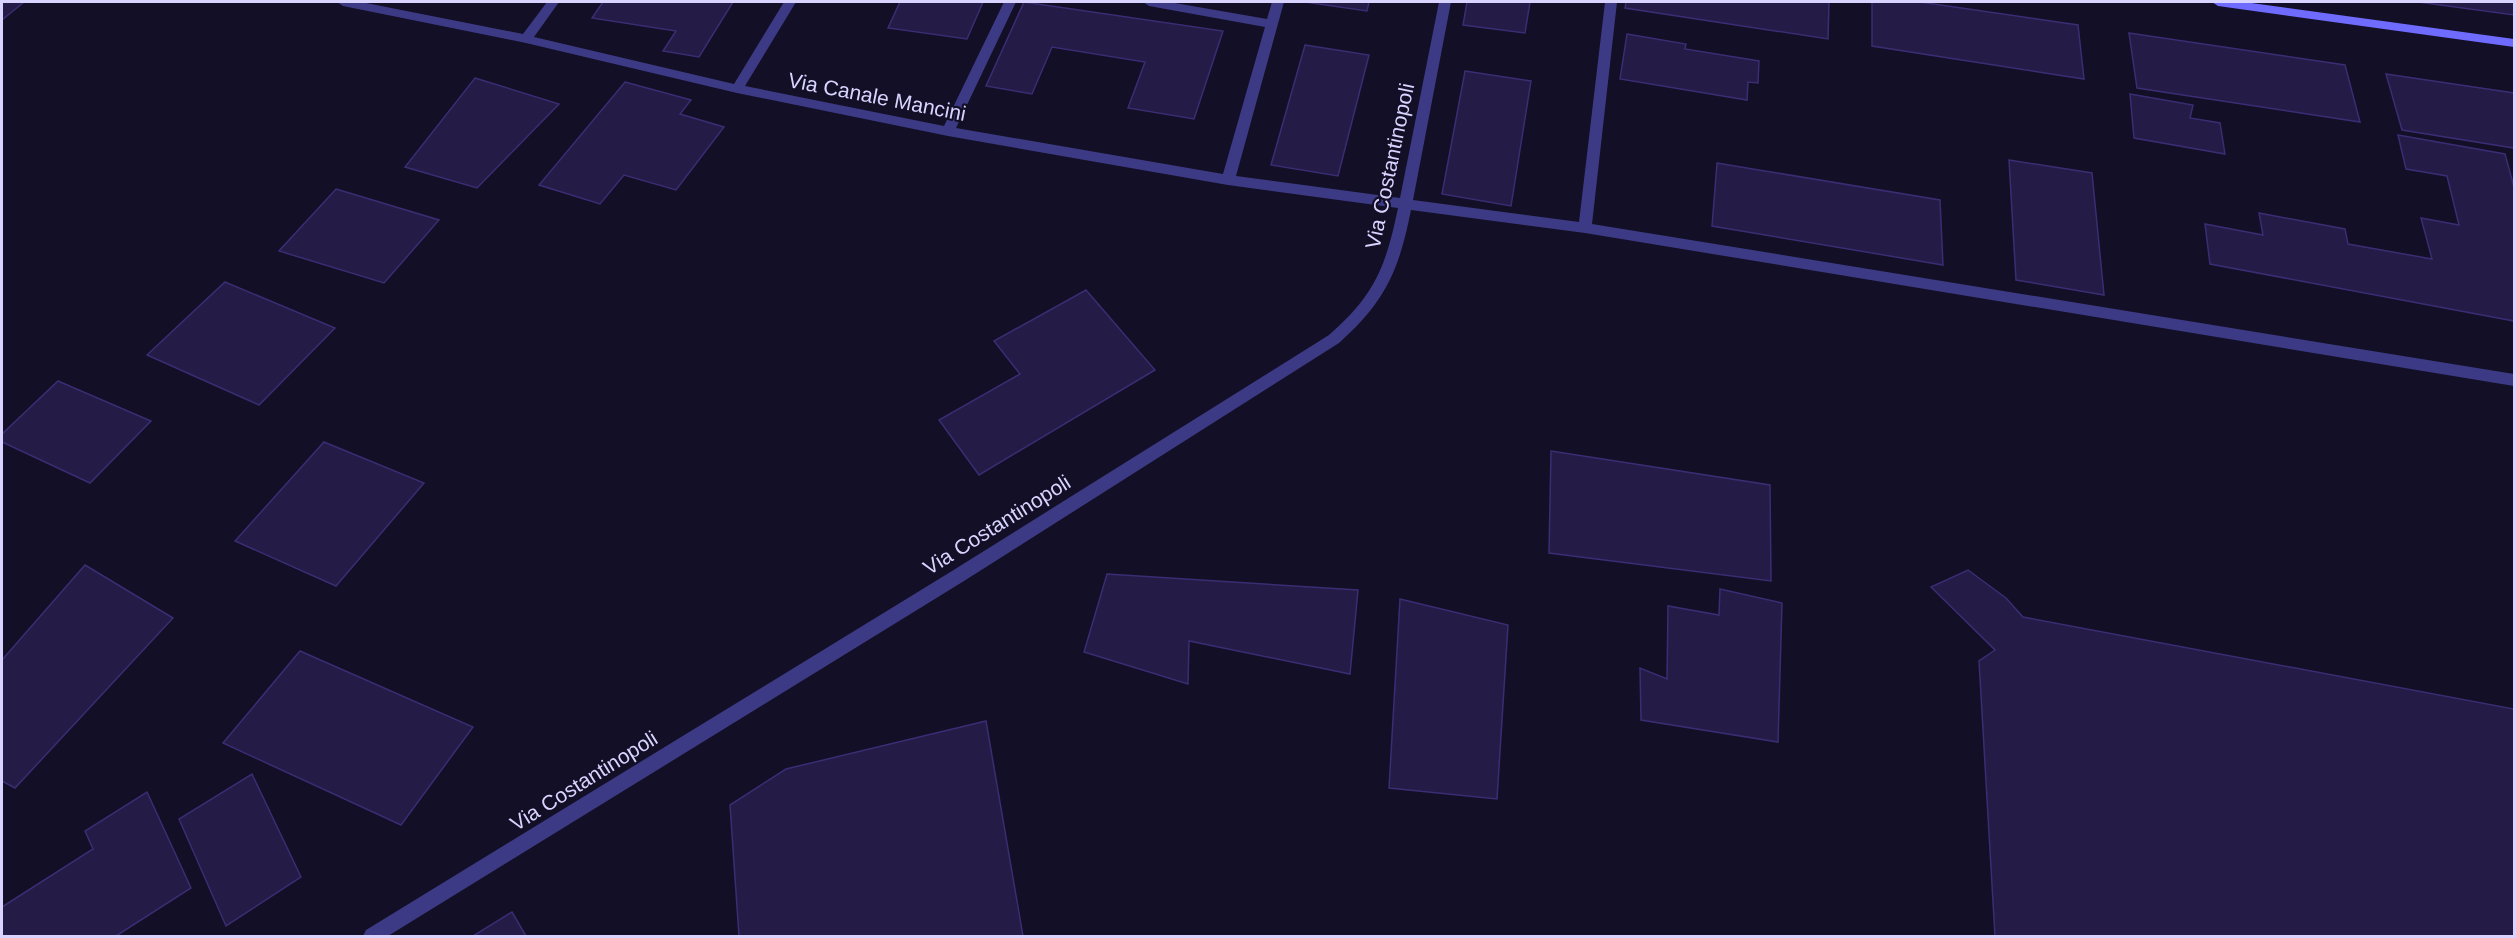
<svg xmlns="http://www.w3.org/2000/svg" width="2516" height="938" viewBox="0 0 2516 938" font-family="Arial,sans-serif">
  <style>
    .building { fill: #241b47; stroke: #3b2d73; stroke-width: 1.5 }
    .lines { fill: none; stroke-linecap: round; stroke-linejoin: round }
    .street { fill: #3d3a85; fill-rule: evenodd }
    .secondary { fill: #6f6bff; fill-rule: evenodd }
    .labels { text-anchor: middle; stroke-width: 4.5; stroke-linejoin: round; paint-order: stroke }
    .street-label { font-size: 21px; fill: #d9d4ff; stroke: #130f26 }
  </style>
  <rect width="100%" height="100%" fill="#130f26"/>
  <g class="building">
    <path d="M2 2H24L2 20Z"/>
    <path d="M603 2H733L699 57 663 51 676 31 592 18Z"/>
    <path d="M900 2H983L967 39 888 28Z"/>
    <path d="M1024 2 1223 31 1194 119 1128 108 1145 62 1052 47 1032 94 986 86Z"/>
    <path d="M1305 2H1369L1367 11Z"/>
    <path d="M1467 2H1530L1525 33 1463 25Z"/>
    <path d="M1626 2H1829L1828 39 1625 8Z"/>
    <path d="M1872 2H1920L2078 25 2084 79 1872 46Z"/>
    <path d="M2418 2H2514V15Z"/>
    <path d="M2129 33 2345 65 2360 122 2137 88Z"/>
    <path d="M1627 34 1686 44 1685 49 1759 61 1758 83 1748 82 1747 100 1620 79Z"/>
    <path d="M1305 45 1369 55 1338 176 1271 165Z"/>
    <path d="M1465 71 1531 81 1511 206 1442 194Z"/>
    <path d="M2386 74 2514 93V148L2402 130Z"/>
    <path d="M475 78 559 104 477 188 405 167Z"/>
    <path d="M625 82 691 100 680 114 724 127 676 190 624 175 600 204 539 185Z"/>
    <path d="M2130 94 2193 105 2190 118 2220 123 2225 154 2134 138Z"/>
    <path d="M2398 135 2505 154 2514 187V321L2210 264 2205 224 2263 235 2259 213 2345 229 2348 244 2432 259 2421 218 2459 225 2447 176 2406 169Z"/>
    <path d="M2009 160 2092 173 2104 295 2016 280Z"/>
    <path d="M1717 163 1940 200 1943 265 1712 226Z"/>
    <path d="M336 189 439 220 384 283 279 251Z"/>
    <path d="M225 282 335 328 259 405 147 355Z"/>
    <path d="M1086 290 1155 370 979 475 939 420 1020 374 994 341Z"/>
    <path d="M58 381 151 421 90 483 2 442V434Z"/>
    <path d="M324 442 424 483 336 586 235 541Z"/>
    <path d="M1551 451 1770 485 1771 581 1549 553Z"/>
    <path d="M85 565 173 618 15 788 2 781V660Z"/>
    <path d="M1968 570 2006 598 2023 617 2514 709V936H1995L1979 661 1995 650 1931 587Z"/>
    <path d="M1107 574 1358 590 1350 674 1189 641 1188 684 1084 652Z"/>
    <path d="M1720 589 1782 603 1778 742 1641 720 1640 668 1667 679 1668 606 1719 615Z"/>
    <path d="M1400 599 1508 625 1497 799 1389 788Z"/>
    <path d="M300 651 473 727 401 825 223 743Z"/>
    <path d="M986 721 1023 936H739L730 805 786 769Z"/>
    <path d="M252 774 301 877 226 926 179 819Z"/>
    <path d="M147 792 191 888 116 936H2V907L93 849 85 831Z"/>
    <path d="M512 912 526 936H473Z"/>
  </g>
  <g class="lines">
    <path class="street" d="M337 2H361L523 34 547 2H559L534 37 734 84 784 2H796L745 86 944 126 1004 2H1016L956 128 1223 174 1265 27 1149 6 1143 2H1169L1267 19 1272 2H1284L1236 176 1400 198 1439 2H1451L1413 200 1579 222 1605 2H1617L1592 224 2514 374V386L1585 233 1411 210C1399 270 1386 301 1339 343L964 581 388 936H363L366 930 952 571 1329 335C1375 295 1386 266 1398 208L1228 185 948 136 737 93 526 43 343 6Z"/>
    <path class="secondary" d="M2212 2H2244L2514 39V47L2218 6Z"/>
  </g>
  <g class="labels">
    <g class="street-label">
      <text transform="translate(877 97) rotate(11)" y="7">Via Canale Mancini</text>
      <text transform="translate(1390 166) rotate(-78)" y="7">Via Costantinopoli</text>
      <text transform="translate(997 525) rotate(-32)" y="7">Via Costantinopoli</text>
      <text transform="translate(584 781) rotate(-32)" y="7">Via Costantinopoli</text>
    </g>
  </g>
  <rect width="2516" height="938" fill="none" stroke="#d9d4ff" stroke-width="6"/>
</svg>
